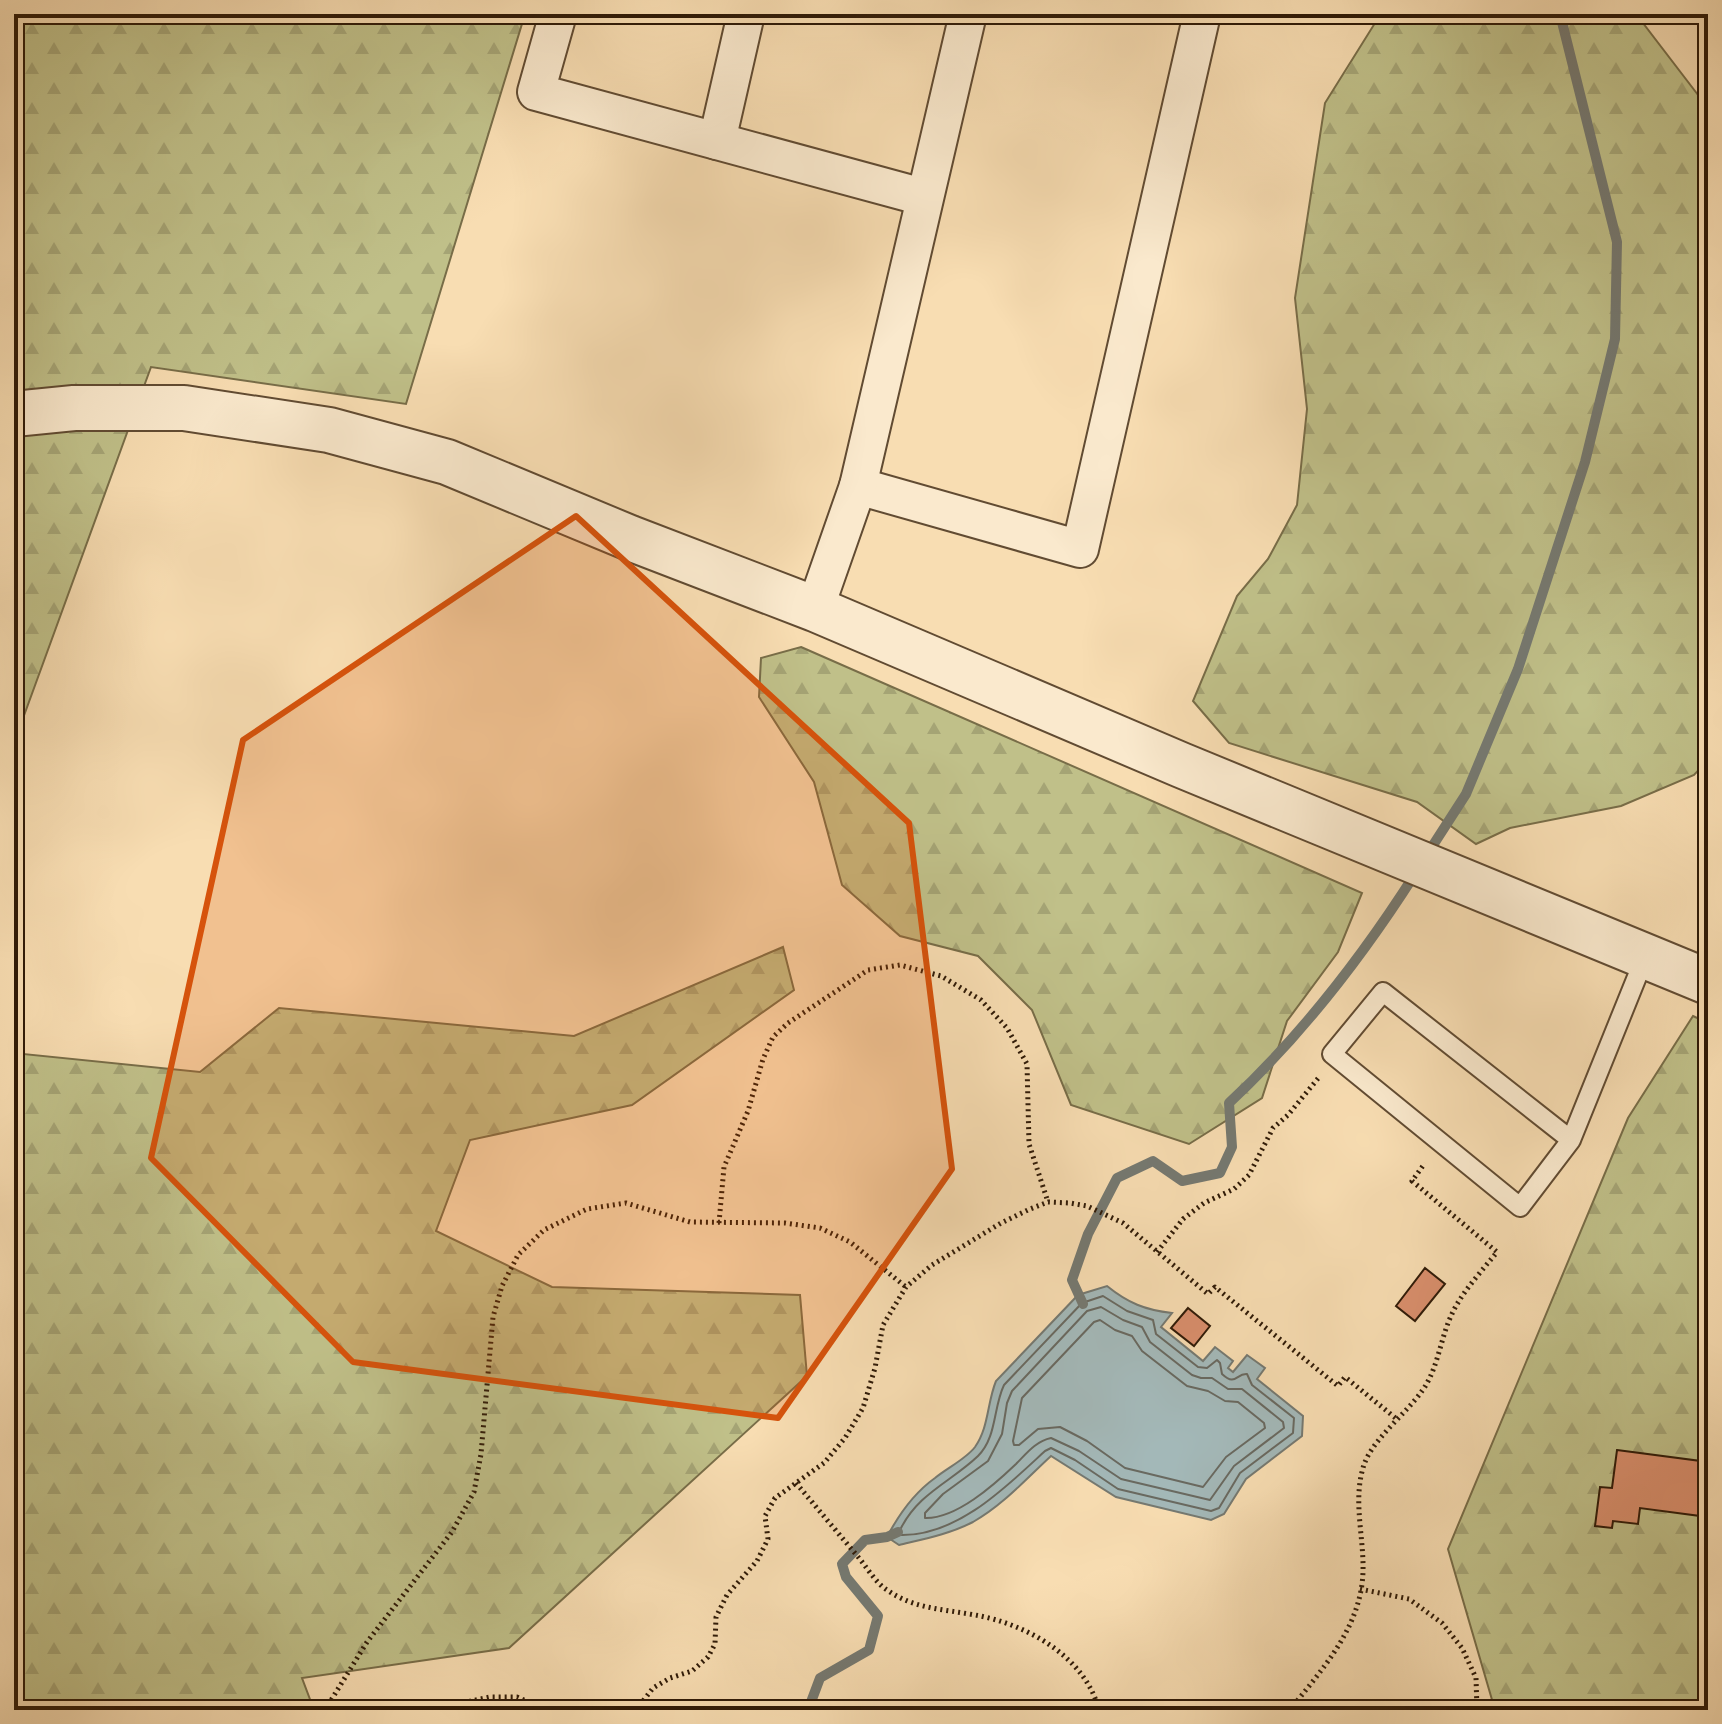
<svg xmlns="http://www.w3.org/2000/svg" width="1722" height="1724" viewBox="0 0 1722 1724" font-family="'IM FELL French Canon',serif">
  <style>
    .forest { fill: url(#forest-firs); stroke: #786d48; stroke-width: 2 }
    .water { fill: #a3b8b8; stroke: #757971; stroke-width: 2 }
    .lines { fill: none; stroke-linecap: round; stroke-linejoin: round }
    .shore { stroke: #696960; stroke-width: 2 }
    .stream { stroke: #757971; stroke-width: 10 }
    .building { fill: #da8f6d; stroke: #2f1a07; stroke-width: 2 }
    .service-casing { stroke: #614b32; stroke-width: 22 }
    .minor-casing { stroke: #614b32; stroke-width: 40 }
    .tertiary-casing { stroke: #614b32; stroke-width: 48 }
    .path { stroke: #2f1a07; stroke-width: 5; stroke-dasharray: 2 4; stroke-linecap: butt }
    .service { stroke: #fae9cd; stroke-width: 18 }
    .minor { stroke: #fae9cd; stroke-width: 36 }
    .tertiary { stroke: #fae9cd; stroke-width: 44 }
    .marked { fill: #d6530c; fill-opacity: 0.2; stroke: #d6530c; stroke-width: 6; stroke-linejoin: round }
  </style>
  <defs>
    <pattern id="forest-firs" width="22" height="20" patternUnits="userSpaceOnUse" patternTransform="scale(2)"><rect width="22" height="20" fill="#c0c089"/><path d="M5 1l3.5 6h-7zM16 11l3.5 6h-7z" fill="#a5a475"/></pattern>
  </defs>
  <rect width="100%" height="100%" fill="#f8ddb2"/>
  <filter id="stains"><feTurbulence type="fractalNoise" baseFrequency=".0025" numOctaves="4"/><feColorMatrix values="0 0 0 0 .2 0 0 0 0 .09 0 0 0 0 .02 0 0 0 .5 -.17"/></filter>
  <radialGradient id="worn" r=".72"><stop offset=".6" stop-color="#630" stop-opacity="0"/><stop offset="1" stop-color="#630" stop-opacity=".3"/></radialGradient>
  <g class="forest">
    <path d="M14 14H525L406 404 151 367 14 743Z"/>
    <path d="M1383 14H1636L1708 108V760L1694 775 1621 806 1510 828 1476 844 1417 802 1229 743 1193 701 1237 596 1268 559 1297 505 1307 409 1295 298 1325 103 1375 23Z"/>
    <path d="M801 647 1362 893 1338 952 1287 1021 1262 1098 1189 1144 1071 1105 1032 1010 978 956 900 936 842 885 814 782 759 697 761 658Z"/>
    <path d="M783 947 794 990 632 1105 470 1140 436 1231 552 1287 800 1295 807 1376 509 1648 302 1678 314 1710H14V1053L200 1072 279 1008 574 1036Z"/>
    <path d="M1693 1016 1708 1023V1710H1495L1448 1549 1628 1118Z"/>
  </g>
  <path class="water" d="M1107 1286C1128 1303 1145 1310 1172 1313L1161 1327 1203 1361 1215 1347 1233 1361 1228 1368 1233 1372 1247 1355 1265 1368 1257 1379 1303 1416 1302 1436 1246 1479 1224 1514 1211 1520 1116 1497 1051 1456C1026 1479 1003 1505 973 1522 950 1534 924 1539 899 1545L887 1537C899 1514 914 1493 935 1478 947 1468 966 1459 975 1447 989 1427 987 1403 996 1381L1078 1295Z"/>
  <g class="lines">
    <g class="shore">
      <path d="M1103 1296 1127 1311 1153 1320 1156 1334 1198 1367 1207 1368 1217 1360 1220 1363 1222 1374C1236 1387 1236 1373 1247 1374L1252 1385 1294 1418 1293 1433 1240 1473 1219 1508 1211 1511 1118 1489 1075 1460 1051 1448 1045 1451C1007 1486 958 1536 901 1535L900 1530C918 1493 951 1482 978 1456 997 1437 993 1408 1004 1385L1082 1303Z"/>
      <path d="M1101 1307 1123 1320 1142 1327 1150 1342 1192 1375 1201 1378H1212L1228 1389H1242L1283 1422 1284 1428 1234 1466 1210 1500 1121 1479 1079 1451 1051 1438C1036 1441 1026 1454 1016 1464 994 1485 956 1519 925 1518V1513L943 1494 988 1461 1002 1434 1007 1403 1012 1391 1087 1311Z"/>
      <path d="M1100 1320 1115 1330 1132 1336 1142 1351 1187 1386 1208 1391 1225 1401 1238 1402 1264 1423 1265 1428 1226 1457 1203 1487 1125 1468 1087 1441 1060 1427 1038 1429 1019 1445H1014L1013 1441 1022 1398 1094 1322Z"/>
    </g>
    <g class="stream">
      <path d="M1428 853 1466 794 1518 669 1585 462 1615 339 1617 242 1560 14"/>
      <path d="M1083 1304 1072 1280 1088 1234 1117 1178 1153 1161 1182 1181 1220 1173 1232 1147 1229 1103C1301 1036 1362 957 1415 874"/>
      <path d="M808 1710 820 1678 869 1650 878 1616 846 1577 842 1564 865 1540 887 1537 898 1532"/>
    </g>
  </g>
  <g class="building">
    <path d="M1425 1268 1445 1284 1415 1321 1396 1306Z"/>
    <path d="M1188 1308 1210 1326 1194 1346 1171 1328Z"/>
    <path d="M1617 1450 1708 1462V1517L1640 1508 1638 1524 1613 1521 1612 1528 1595 1526 1600 1487 1612 1488Z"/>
  </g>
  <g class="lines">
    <g class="service-casing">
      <path id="service" d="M1571 1140 1383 992 1332 1054 1520 1207 1571 1140 1645 957"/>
    </g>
    <g class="minor-casing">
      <g id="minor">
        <path d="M558 14 536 92 923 197"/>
        <path d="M717 141 746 14"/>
        <path d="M858 486 1080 549 1202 14"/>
        <path d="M815 609 858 486 968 14"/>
      </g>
    </g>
    <g class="tertiary-casing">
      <path id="tertiary" d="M14 414 74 408H184L329 430 447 462 630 538 815 609 1181 765 1708 982"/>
    </g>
    <g class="path">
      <path d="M719 1223 724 1167 748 1111 763 1059 773 1037 788 1023 868 970 900 965 941 976 981 1000 1007 1028 1027 1064 1029 1144 1048 1202"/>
      <path d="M1157 1252 1183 1219 1204 1203 1234 1189 1249 1175 1273 1128 1288 1115 1320 1076"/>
      <path d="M796 1483C817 1508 838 1533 859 1558 868 1569 876 1583 887 1590 914 1609 943 1609 975 1615 1026 1624 1085 1656 1099 1710"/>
      <path d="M1360 1589 1409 1599 1442 1623 1462 1648 1476 1678 1477 1710"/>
      <path d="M325 1710 367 1642 452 1532 474 1492 481 1454 493 1317 502 1286 518 1255 544 1230 587 1209 626 1203 690 1222 785 1223 820 1228 850 1242 906 1287"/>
      <path d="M428 1710 490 1697H517L546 1710"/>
      <path d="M636 1710 653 1688 670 1678 692 1671 708 1657 715 1644 716 1617 727 1595 757 1561 768 1539 765 1516 775 1498 824 1463 845 1438 863 1408 875 1368 883 1325 906 1287 932 1265 1001 1223 1030 1209 1048 1202 1070 1203 1087 1206 1123 1223 1208 1294 1215 1287 1338 1386 1345 1377 1398 1420"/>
      <path d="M1290 1710C1322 1669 1361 1628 1363 1572 1364 1537 1353 1502 1363 1468 1370 1441 1406 1414 1422 1391 1438 1369 1440 1340 1451 1316 1461 1293 1481 1272 1497 1252L1412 1181 1425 1163"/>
    </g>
    <use href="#service" class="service"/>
    <use href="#minor" class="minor"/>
    <use href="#tertiary" class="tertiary"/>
  </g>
  <path class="marked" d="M576 516 909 823 952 1169 778 1418 353 1362 151 1158 243 740Z"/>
  <rect width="1722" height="1724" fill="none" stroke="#f8ddb2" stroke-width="48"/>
  <rect x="16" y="16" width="1690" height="1692" fill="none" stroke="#2f1a07" stroke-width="4"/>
  <rect x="24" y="24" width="1674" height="1676" fill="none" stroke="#2f1a07" stroke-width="2"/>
  <rect width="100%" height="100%" filter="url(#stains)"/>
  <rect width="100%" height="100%" fill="url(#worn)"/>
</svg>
